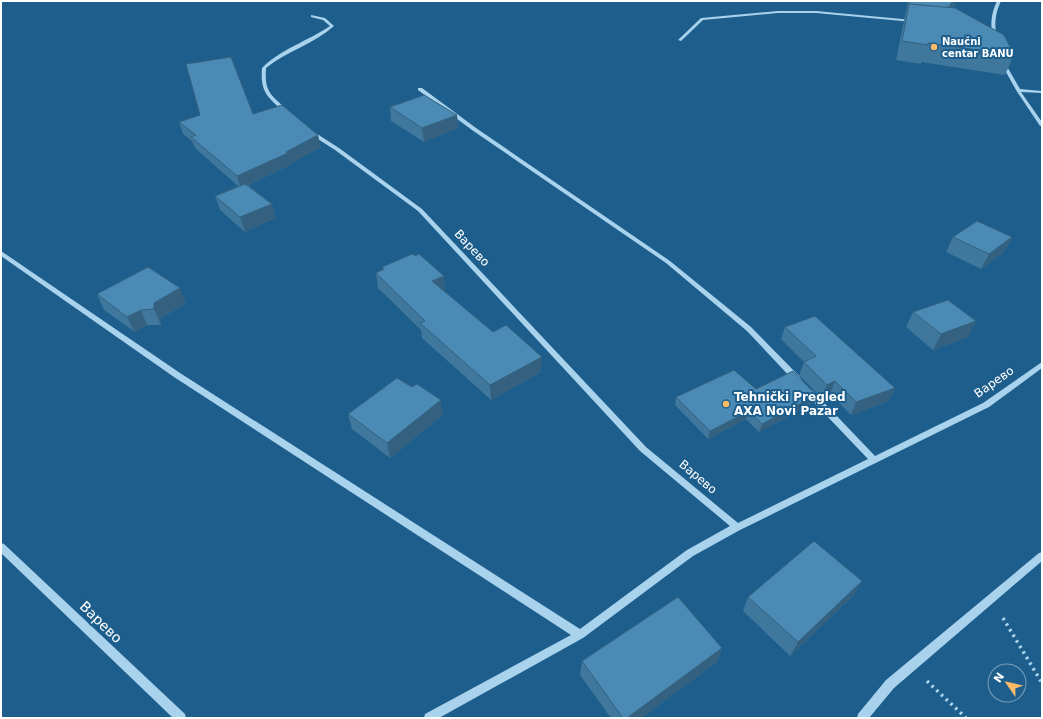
<svg xmlns="http://www.w3.org/2000/svg" width="1043" height="719" viewBox="0 0 1043 719" font-family="'DejaVu Sans',sans-serif">
  <style>
    .lines { fill: none; stroke-linecap: round; stroke-linejoin: round }
    .path { stroke: #a9d2ed; stroke-width: 3.5; stroke-dasharray: 2.5 4; stroke-linecap: butt }
    .minor { fill: #a9d2ed; fill-rule: evenodd }
    .wall { fill: #40779c }
    .shaded-wall { fill: #34617f }
    .building { fill: #4a8ab5; stroke: #34617f }
    .poi-dot { fill: #fcbb67; stroke: #1d5e8c; stroke-width: 1.5 }
    .labels { text-anchor: middle; stroke-width: 4; stroke-linejoin: round; paint-order: stroke }
    .far-poi-label { font-size: 10px; font-weight: bold; fill: #fff; stroke: #1d5e8c; text-anchor: start }
    .street-label { font-size: 12px; fill: #fff; stroke: #1d5e8c }
    .poi-label { font-size: 12px; font-weight: bold; fill: #fff; stroke: #1d5e8c; text-anchor: start }
    .near-street-label { font-size: 14px; fill: #fff; stroke: #1d5e8c }
  </style>
  <rect width="100%" height="100%" fill="#1d5e8c"/>
  <g class="lines">
    <g class="path">
      <path d="M1003 618 1042 683"/>
      <path d="M927 681 966 718"/>
    </g>
    <g class="minor">
      <path d="M997 1H1001C995 14 994 24 997 38L995 39 993 38C990 24 991 14 997 1Z"/>
      <path d="M778 11H816L913 20 915 21 913 22 816 13H778L703 20 681 41 678 40 701 18Z"/>
      <path d="M311 15 325 18 334 26C314 44 287 51 266 68 264 95 273 95 289 112L285 113C268 97 260 93 262 68 281 49 308 41 330 26L323 20 311 17Z"/>
      <path d="M1002 62 1005 63 1020 89 1042 91V93L1021 92 1042 122V126H1040L1016 90 1001 63Z"/>
      <path d="M418 88H422L476 128 670 261 751 327 800 377 801 379 800 381H794L747 331 666 263 472 130 418 90Z"/>
      <path d="M310 132H314L339 148 422 209 646 447 738 523 868 459 806 394 805 392 806 390H812L875 456 983 403 1042 362V368L989 407 740 530 693 556 583 638 439 718H424L425 714 571 635 174 377 1 256V251L180 373 580 629 687 550 730 526 640 451 418 211 335 150 310 134Z"/>
      <path d="M1 543 4 544 185 714 186 718H173L1 553Z"/>
      <path d="M1042 552V561L894 688 869 718H857L858 714 886 680 1039 553Z"/>
    </g>
  </g>
  <g class="wall">
    <path d="M908 1H957L952 8 1014 55 1005 75 921 62V64L896 60Z"/>
    <path d="M390 107 457 115 458 128 424 142 391 121Z"/>
    <path d="M253 114 321 147 290 164V165L248 185 272 204 275 218 245 232 220 210 215 196 238 186 195 148 192 141 183 134 179 122Z"/>
    <path d="M953 237H1012L1004 252 981 269 946 252Z"/>
    <path d="M415 256 444 276 445 291H444L541 372 491 400 422 338 421 330 378 288 376 273 383 270 382 267Z"/>
    <path d="M97 294 186 303 161 318V325H147L135 332 104 310Z"/>
    <path d="M913 312 968 337 933 350 906 327Z"/>
    <path d="M785 327 895 388 889 401 851 415 830 394 822 398 799 375 804 362 781 339Z"/>
    <path d="M756 389 816 395 813 403 759 432 746 419 708 439 675 405 676 397Z"/>
    <path d="M348 414 443 415 390 458 352 429Z"/>
    <path d="M862 581 854 595 790 656 743 611 748 597Z"/>
    <path d="M722 648 717 662 641 718H611L580 675 582 661Z"/>
  </g>
  <g class="shaded-wall">
    <path d="M953 1H957L942 21 946 10Z"/>
    <path d="M457 115 458 128 424 142 422 128Z"/>
    <path d="M318 135 321 147 290 164V165L241 188 237 176 286 152Z"/>
    <path d="M272 204 275 218 245 232 240 217Z"/>
    <path d="M1012 237 1004 252 981 269 989 254Z"/>
    <path d="M444 276 445 291 433 296 432 281Z"/>
    <path d="M180 288 186 303 161 318V325L154 309V303Z"/>
    <path d="M141 310 147 325 135 332 127 317Z"/>
    <path d="M976 321 968 337 933 350 941 334Z"/>
    <path d="M542 357 541 372 491 400 490 385Z"/>
    <path d="M835 381 830 394 822 398 827 385Z"/>
    <path d="M895 388 889 401 851 415 856 402Z"/>
    <path d="M816 395 813 403 759 432 762 424Z"/>
    <path d="M441 400 443 415 390 458 387 443Z"/>
    <path d="M749 411 746 419 708 439 710 431Z"/>
    <path d="M862 581 854 595 790 656 798 642Z"/>
    <path d="M722 648 717 662 641 718H627Z"/>
  </g>
  <g class="building">
    <path d="M909 1H953L948 8 909 4V6H908Z"/>
    <path d="M909 4 955 8 1004 35 1014 55 928 43V45L902 41Z"/>
    <path d="M231 57 253 114 282 105 318 135 286 152 288 153 237 176 191 137 196 135 179 122 200 115 186 64Z"/>
    <path d="M424 95 457 115 422 128 390 107Z"/>
    <path d="M245 184 272 204 240 217 215 196Z"/>
    <path d="M977 221 1012 237 989 254 953 237Z"/>
    <path d="M412 254 415 256 419 254 444 276 432 281 493 332 506 325 542 357 490 385 420 323 425 321 376 273 384 269 382 267Z"/>
    <path d="M148 267 180 288 154 303V309L141 310 127 317 97 294Z"/>
    <path d="M948 300 976 321 941 334 913 312Z"/>
    <path d="M815 316 895 388 856 402 835 381 827 385 804 362 816 356 785 327Z"/>
    <path d="M734 370 756 389 793 371 816 395 762 424 749 411 710 431 676 397Z"/>
    <path d="M397 378 412 387 417 384 441 400 387 443 348 414Z"/>
    <path d="M814 541 862 581 798 642 748 597Z"/>
    <path d="M678 597 722 648 627 718H623L582 661Z"/>
  </g>
  <g class="poi-dot">
    <circle cx="934" cy="47" r="4"/>
    <circle cx="726" cy="404" r="4"/>
  </g>
  <g class="labels">
    <g class="far-poi-label">
      <text x="942" y="45">Naučni<tspan x="942" dy="12">centar BANU</tspan></text>
    </g>
    <g class="street-label">
      <text transform="translate(472 248) rotate(47)" y="4">Варево</text>
      <text transform="translate(994 382) rotate(-35)" y="4">Варево</text>
      <text transform="translate(698 477) rotate(40)" y="4">Варево</text>
    </g>
    <g class="poi-label">
      <text x="734" y="401">Tehnički Pregled<tspan x="734" dy="14">AXA Novi Pazar</tspan></text>
    </g>
    <g class="near-street-label">
      <text transform="translate(101 622) rotate(44)" y="5">Варево</text>
    </g>
  </g>
  <rect width="1043" height="719" fill="none" stroke="#ffffff" stroke-width="4"/>
  <g transform="translate(1007 683) rotate(304)"><circle r="19" fill="#1d5e8c" stroke="#779eba"/>
  <path d="M0-3L7 15L0 10L-7 15Z" fill="#fcbb67"/>
  <text y="-6" font-size="11" font-weight="bold" text-anchor="middle" fill="#ffffff">N</text>
  </g>
</svg>
